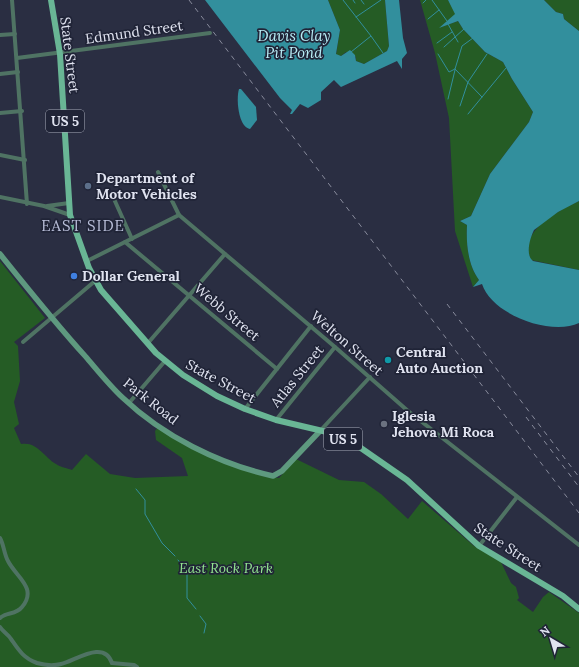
<svg xmlns="http://www.w3.org/2000/svg" width="579" height="667" viewBox="0 0 579 667" font-family="Lora,serif">
  <style>
    .green { fill: #255c25 }
    .water { fill: #328f9d }
    .lines { fill: none; stroke-linecap: round; stroke-linejoin: round }
    .stream { stroke: #328f9d; stroke-width: 1 }
    .street { stroke: #4f7363; stroke-width: 4 }
    .secondary { stroke: #5e997f; stroke-width: 5.5 }
    .primary { stroke: #69b695; stroke-width: 6 }
    .rail { stroke: #888b9c; stroke-width: 1; stroke-dasharray: 5 5; stroke-linecap: butt }
    .service-dot { fill: #5c6f8a; stroke: #202437; stroke-width: 1.5 }
    .shop-dot { fill: #3f7fe0; stroke: #202437; stroke-width: 1.5 }
    .culture-dot { fill: #0f9aa8; stroke: #202437; stroke-width: 1.5 }
    .worship-dot { fill: #6b7280; stroke: #202437; stroke-width: 1.5 }
    .labels { text-anchor: middle; stroke-width: 3.5; stroke-linejoin: round; paint-order: stroke }
    .shield { fill: #202437; stroke: #a6aab8; stroke-width: 1 }
    .shield-label { font-size: 13px; font-weight: bold; fill: #e0e3f0 }
    .street-label { font-size: 14px; fill: #e0e3f0; stroke: #202437 }
    .poi-label { font-size: 14px; font-weight: bold; fill: #e0e3f0; stroke: #202437; text-anchor: start }
    .park-label { font-size: 14px; font-style: italic; fill: #93e490; stroke: #202437 }
    .water-label { font-size: 15px; font-style: italic; fill: #b8edf6; stroke: #202437 }
    .neighbourhood-label { font-size: 15px; letter-spacing: 1px; fill: #b8bed8; stroke: #202437 }
  </style>
  <rect width="100%" height="100%" fill="#2a2e42"/>
  <g class="green">
    <path d="M328 0H385L389 46 387 51 364 64 356 61V57L346 52 341 56 336 55 340 30Z"/>
    <path d="M420 0H448L456 14 441 27 458 21 463 29 485 52 503 62 512 79 533 112 529 122 490 174 471 216 460 221 467 225C466 244 468 265 479 280L473 287 455 231 449 118 435 53Z"/>
    <path d="M544 0H579V31L564 19 563 14 556 12Z"/>
    <path d="M579 201V270L531 260C517 231 558 211 579 201Z"/>
    <path d="M0 261 45 318 14 342 18 346 20 381 14 402 19 424 14 428 21 444C37 441 44 457 56 464 60 467 67 468 72 470L86 454 110 474 135 478 188 476 182 458 156 440 155 431 159 426 194 449 262 476 279 478 296 459 339 480 364 482 381 494 408 519 422 501 474 546 501 562 511 583 516 587 519 598 517 600 533 612 543 597 549 592 579 613V667H0Z"/>
  </g>
  <g class="water">
    <path d="M205 0H328L340 30 336 54 341 56 350 50 355 55 356 61 364 64 387 51 389 46 385 0H399L403 38 407 53 402 59V69L397 61 341 87 334 80 321 92V100L308 108 300 104 292 114H290L292 110 280 98Z"/>
    <path d="M448 0H544L556 12 563 14 564 19 579 31V201L558 212 534 230C530 238 525 255 533 261L579 270V323C551 336 492 315 482 284L473 287 479 280C468 265 466 244 467 225L460 221 471 216 490 174 529 122 533 112 512 79 503 62 485 52 463 29 458 21 439 28 455 14Z"/>
    <path d="M239 89H241L256 107 257 120 250 129C238 127 236 98 239 89Z"/>
  </g>
  <g class="lines">
    <g class="stream">
      <path d="M343 0 371 36 351 52"/>
      <path d="M353 0 355 3"/>
      <path d="M361 0 364 4"/>
      <path d="M432 0 447 21"/>
      <path d="M423 3 426 0"/>
      <path d="M356 17 381 0"/>
      <path d="M428 19 439 10"/>
      <path d="M448 24 458 42"/>
      <path d="M371 36 383 53"/>
      <path d="M437 43 452 32"/>
      <path d="M444 47 464 29"/>
      <path d="M438 54 449 72 455 69 462 46 473 38"/>
      <path d="M455 69 482 97"/>
      <path d="M448 99 455 70"/>
      <path d="M460 106 468 82 487 54"/>
      <path d="M468 114 506 68"/>
      <path d="M136 489 145 500V514L162 543 175 556"/>
      <path d="M178 560 187 571V598L196 609"/>
      <path d="M200 616 206 624 204 633"/>
    </g>
    <g class="street">
      <path d="M12 0 27 204"/>
      <path d="M0 35 15 34"/>
      <path d="M17 58 210 33"/>
      <path d="M0 74 18 72"/>
      <path d="M0 113 22 111"/>
      <path d="M0 155 25 160"/>
      <path d="M158 172 179 215 335 347 408 411 579 545"/>
      <path d="M0 197 44 206 70 215"/>
      <path d="M114 199 132 239"/>
      <path d="M47 206 69 203"/>
      <path d="M125 242 277 369"/>
      <path d="M87 261 179 215"/>
      <path d="M23 342 95 281"/>
      <path d="M148 343 225 254"/>
      <path d="M129 403 165 361"/>
      <path d="M245 409 311 326"/>
      <path d="M276 420 335 347"/>
      <path d="M320 431 370 377"/>
      <path d="M0 538C4 545 4 554 8 561 16 577 38 588 22 607 16 615 6 612 0 618"/>
      <path d="M479 546 517 497"/>
      <path d="M0 627C3 632 8 634 11 639 18 649 23 658 37 663 44 665 53 666 61 664 75 661 104 639 112 663"/>
      <path d="M112 663 134 665 137 667"/>
    </g>
    <path class="secondary" d="M0 254C28 289 56 324 86 357 98 371 110 386 123 398 163 436 219 464 273 476L282 471 320 431"/>
    <path class="primary" d="M51 0 60 54 70 215 89 268 101 290 156 353 183 375 217 396 245 409 276 420 327 432 358 446 407 480 479 546 563 596 579 609"/>
    <g class="rail">
      <path d="M189 0 579 513"/>
      <path d="M447 304 579 477"/>
      <path d="M526 417 579 487"/>
    </g>
  </g>
  <circle class="service-dot" cx="88" cy="186" r="4"/>
  <circle class="shop-dot" cx="74" cy="276" r="4"/>
  <circle class="culture-dot" cx="388" cy="360" r="4"/>
  <circle class="worship-dot" cx="384" cy="424" r="4"/>
  <g class="labels">
    <g class="shield">
      <rect x="46" y="110" width="38" height="22" rx="3"/>
      <rect x="324" y="428" width="38" height="22" rx="3"/>
    </g>
    <g class="shield-label">
      <text x="65" y="126">US 5</text>
      <text x="343" y="444">US 5</text>
    </g>
    <g class="street-label">
      <text transform="translate(134 32) rotate(-8)" y="5">Edmund Street</text>
      <text transform="translate(70 55) rotate(83)" y="5">State Street</text>
      <text transform="translate(227 312) rotate(40)" y="5">Webb Street</text>
      <text transform="translate(347 343) rotate(41)" y="5">Welton Street</text>
      <text transform="translate(297 376) rotate(-51)" y="5">Atlas Street</text>
      <text transform="translate(221 381) rotate(28)" y="5">State Street</text>
      <text transform="translate(151 401) rotate(38)" y="5">Park Road</text>
      <text transform="translate(508 547) rotate(33)" y="5">State Street</text>
    </g>
    <g class="poi-label">
      <text x="96" y="183">Department of<tspan x="96" dy="16">Motor Vehicles</tspan></text>
      <text x="82" y="281">Dollar General</text>
      <text x="396" y="357">Central<tspan x="396" dy="16">Auto Auction</tspan></text>
      <text x="392" y="421">Iglesia<tspan x="392" dy="16">Jehova Mi Roca</tspan></text>
    </g>
    <g class="park-label">
      <text x="226" y="573">East Rock Park</text>
    </g>
    <g class="water-label">
      <text x="294" y="41">Davis Clay<tspan x="294" dy="17">Pit Pond</tspan></text>
    </g>
    <g class="neighbourhood-label">
      <text x="83" y="231">EAST SIDE</text>
    </g>
  </g>
  <g transform="translate(551 639) rotate(322)" stroke="#202437" stroke-width="3" paint-order="stroke">
  <path d="M0-3L7 15L0 10L-7 15Z" fill="#e0e3f0"/>
  <text y="-6" font-size="11" font-weight="bold" text-anchor="middle" fill="#e0e3f0">N</text>
  </g>
</svg>
